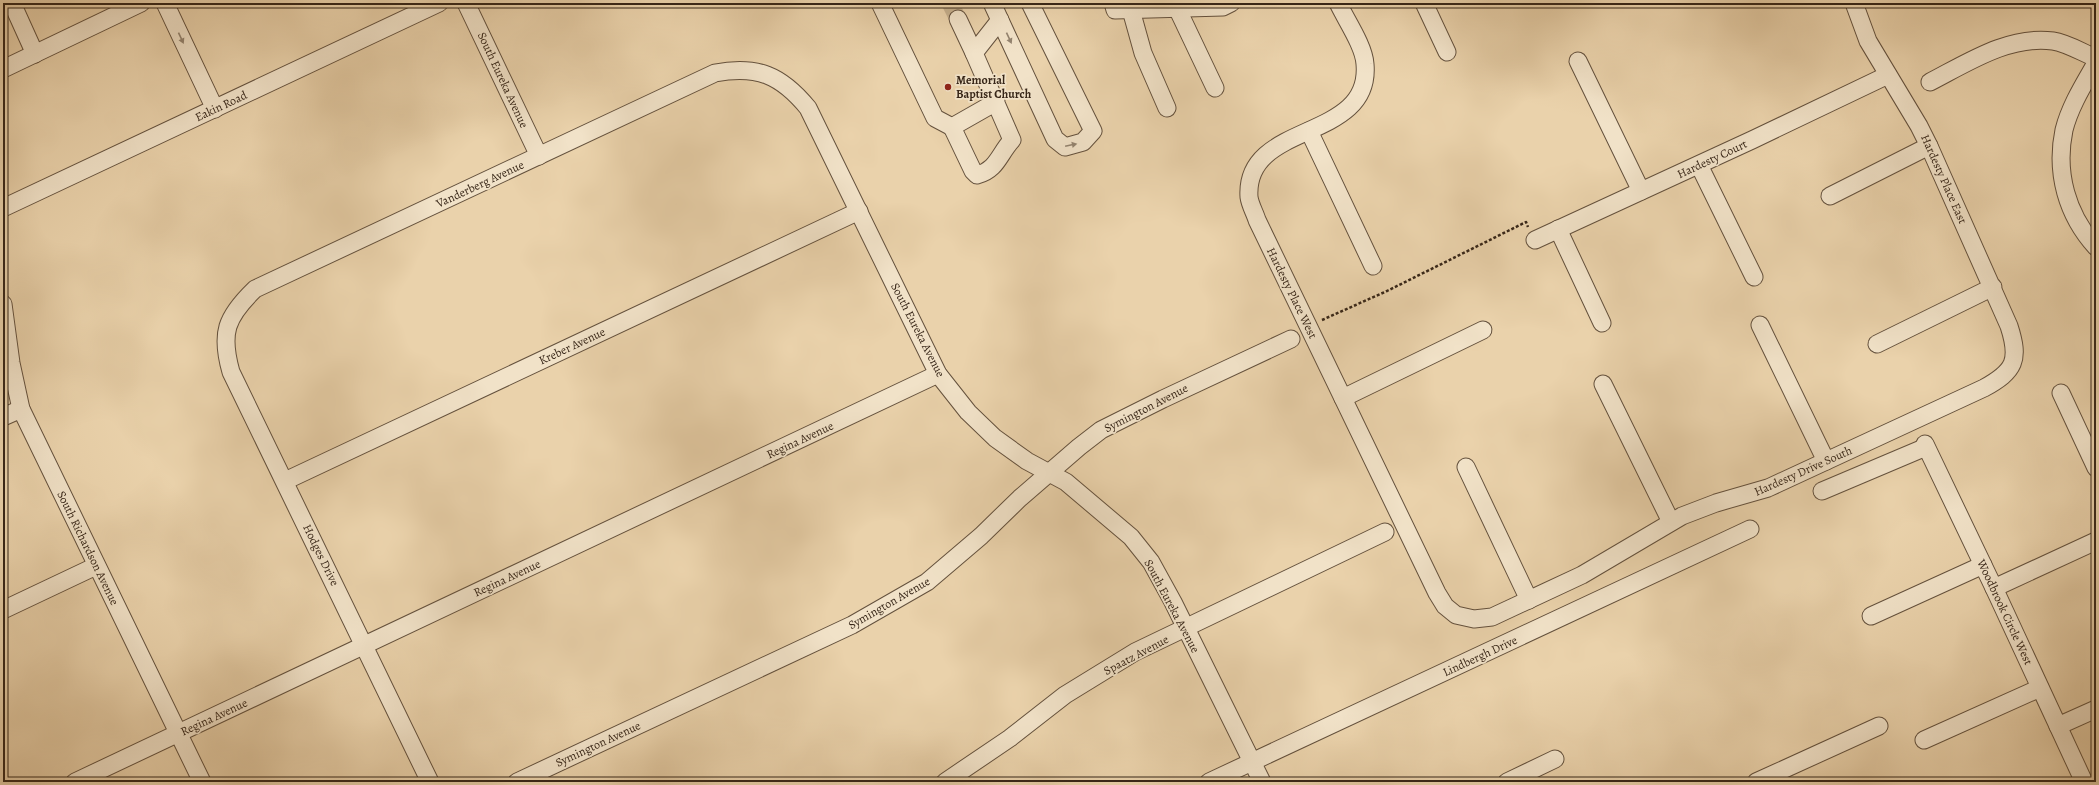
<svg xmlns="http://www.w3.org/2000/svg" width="2099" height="785" viewBox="0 0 2099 785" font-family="Alegreya,serif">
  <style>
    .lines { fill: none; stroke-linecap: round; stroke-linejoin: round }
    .minor-tunnel { stroke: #c6b08e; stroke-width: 17; stroke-dasharray: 17 8; stroke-linecap: butt }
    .minor-casing { stroke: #64513d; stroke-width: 19 }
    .path { stroke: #372618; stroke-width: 2.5; stroke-dasharray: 3 2; stroke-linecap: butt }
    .minor { stroke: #f1e2c8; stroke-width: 17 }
    .oneway { fill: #948470 }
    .poi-dot { fill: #8f2418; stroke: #f1e2c8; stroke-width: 1.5 }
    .labels { text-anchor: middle; stroke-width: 3.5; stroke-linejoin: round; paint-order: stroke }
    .street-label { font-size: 12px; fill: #372618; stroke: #f1e2c8 }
    .poi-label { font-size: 12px; font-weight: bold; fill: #372618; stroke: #f1e2c8; text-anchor: start }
  </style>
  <rect width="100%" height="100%" fill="#ead2ab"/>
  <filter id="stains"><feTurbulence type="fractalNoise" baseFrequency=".005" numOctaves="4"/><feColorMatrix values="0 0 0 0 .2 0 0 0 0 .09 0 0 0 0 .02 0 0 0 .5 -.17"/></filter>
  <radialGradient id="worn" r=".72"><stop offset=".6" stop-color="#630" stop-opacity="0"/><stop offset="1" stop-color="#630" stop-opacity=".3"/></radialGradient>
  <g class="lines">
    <path class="minor-tunnel" d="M950 3 958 19"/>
    <g class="minor-casing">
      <g id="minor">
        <path d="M12 3 35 54"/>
        <path d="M165 3 215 109"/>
        <path d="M466 3 539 156"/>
        <path d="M880 3 935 118 952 127"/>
        <path d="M992 3 1055 139 1065 147 1083 142 1093 131 1030 3"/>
        <path d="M1113 3 1115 10 1223 7 1231 3"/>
        <path d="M1338 3C1346 20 1364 46 1365 64 1372 143 1244 120 1249 197 1250 205 1255 213 1257 220L1437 593 1445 606 1456 615 1474 619 1492 617 1582 575 1682 516 1716 503 1768 488 1984 388C2015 371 2020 360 2009 326L1929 146 1919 126 1868 41 1854 3"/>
        <path d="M1424 3 1447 52"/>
        <path d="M1177 8 1215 88"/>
        <path d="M1131 10 1143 53 1167 108"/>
        <path d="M958 19 974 53"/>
        <path d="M1578 61 1641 191"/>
        <path d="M2096 63C2084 84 2070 106 2064 130 2055 173 2067 215 2096 247"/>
        <path d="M3 69 141 3"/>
        <path d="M1930 82C1967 63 2009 35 2053 41 2067 43 2083 53 2096 58"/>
        <path d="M996 102 952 127 973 171 977 175C997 170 999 154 1012 140L974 53 1000 20"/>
        <path d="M1309 131 1373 266"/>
        <path d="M1699 165 1754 277"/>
        <path d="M1830 196 1929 146"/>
        <path d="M3 208 439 3"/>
        <path d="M1558 229 1602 323"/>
        <path d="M1535 240 1752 140 1888 75"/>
        <path d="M3 304 11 363 21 409 202 782"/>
        <path d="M1760 325 1826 461"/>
        <path d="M1877 344 1993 287"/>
        <path d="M1603 384 1671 522"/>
        <path d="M2061 393 2096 468"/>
        <path d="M1343 398 1483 330"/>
        <path d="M3 417 21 409"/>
        <path d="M1925 444 1994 588 2084 782"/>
        <path d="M1466 467 1529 600"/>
        <path d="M285 481 859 211"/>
        <path d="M1822 491 1926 447"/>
        <path d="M1994 588 2096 541"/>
        <path d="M3 610 96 566"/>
        <path d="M1871 616 1983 565"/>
        <path d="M2058 726 2096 709"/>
        <path d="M1924 740 2040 688"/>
        <path d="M75 782 938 374"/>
        <path d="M430 782 231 372C220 333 226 317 255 289L715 73C757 65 781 75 808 108L938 374 968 412 995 438 1027 461 1066 482 1131 537 1151 562 1173 602 1262 782"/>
        <path d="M517 782 852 625 927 582 981 536 1020 498 1079 447 1101 430 1163 399 1291 339"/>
        <path d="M945 782 1010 738 1065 695 1135 652 1385 532"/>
        <path d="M1209 782 1750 529"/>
        <path d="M1507 782 1555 759"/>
        <path d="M1756 782 1879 726"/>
      </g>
    </g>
    <path class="path" d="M1322 320 1387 291 1526 222 1528 227"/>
    <use href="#minor" class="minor"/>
  </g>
  <defs><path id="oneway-solid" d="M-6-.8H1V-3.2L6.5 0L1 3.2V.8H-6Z"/></defs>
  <g class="oneway">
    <use href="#oneway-solid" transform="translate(181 38) rotate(65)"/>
    <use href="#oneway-solid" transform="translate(1009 38) rotate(65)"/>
    <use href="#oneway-solid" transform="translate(1071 145) rotate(-12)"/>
  </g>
  <circle class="poi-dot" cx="948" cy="87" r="4"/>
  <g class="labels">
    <g class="street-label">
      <text transform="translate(503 80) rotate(65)" y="4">South Eureka Avenue</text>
      <text transform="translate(221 106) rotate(-25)" y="4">Eakin Road</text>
      <text transform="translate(1712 159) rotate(-25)" y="4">Hardesty Court</text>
      <text transform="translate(1944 179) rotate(66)" y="4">Hardesty Place East</text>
      <text transform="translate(480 184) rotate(-25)" y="4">Vanderberg Avenue</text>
      <text transform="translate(1292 293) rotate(64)" y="4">Hardesty Place West</text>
      <text transform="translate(918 330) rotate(63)" y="4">South Eureka Avenue</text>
      <text transform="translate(572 346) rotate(-25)" y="4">Kreber Avenue</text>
      <text transform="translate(1146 408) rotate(-27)" y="4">Symington Avenue</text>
      <text transform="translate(800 440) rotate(-25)" y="4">Regina Avenue</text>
      <text transform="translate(1803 471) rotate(-24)" y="4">Hardesty Drive South</text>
      <text transform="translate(88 548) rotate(64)" y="4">South Richardson Avenue</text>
      <text transform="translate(321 555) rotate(64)" y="4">Hodges Drive</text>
      <text transform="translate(507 578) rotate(-25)" y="4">Regina Avenue</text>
      <text transform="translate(889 603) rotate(-30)" y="4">Symington Avenue</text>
      <text transform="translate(1172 606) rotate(62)" y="4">South Eureka Avenue</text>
      <text transform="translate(2005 612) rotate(65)" y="4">Woodbrook Circle West</text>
      <text transform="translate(1136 655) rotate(-28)" y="4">Spaatz Avenue</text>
      <text transform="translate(1480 656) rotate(-25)" y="4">Lindbergh Drive</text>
      <text transform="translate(214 717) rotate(-25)" y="4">Regina Avenue</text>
      <text transform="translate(598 744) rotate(-25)" y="4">Symington Avenue</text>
    </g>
    <g class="poi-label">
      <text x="956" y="84">Memorial<tspan x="956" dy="14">Baptist Church</tspan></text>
    </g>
  </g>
  <rect width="2099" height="785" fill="none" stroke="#ead2ab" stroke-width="16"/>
  <rect x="4" y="4" width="2091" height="777" fill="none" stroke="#372618" stroke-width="2"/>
  <rect x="8" y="8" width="2083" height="769" fill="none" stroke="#372618"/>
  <rect width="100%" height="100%" filter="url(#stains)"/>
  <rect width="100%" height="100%" fill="url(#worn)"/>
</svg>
